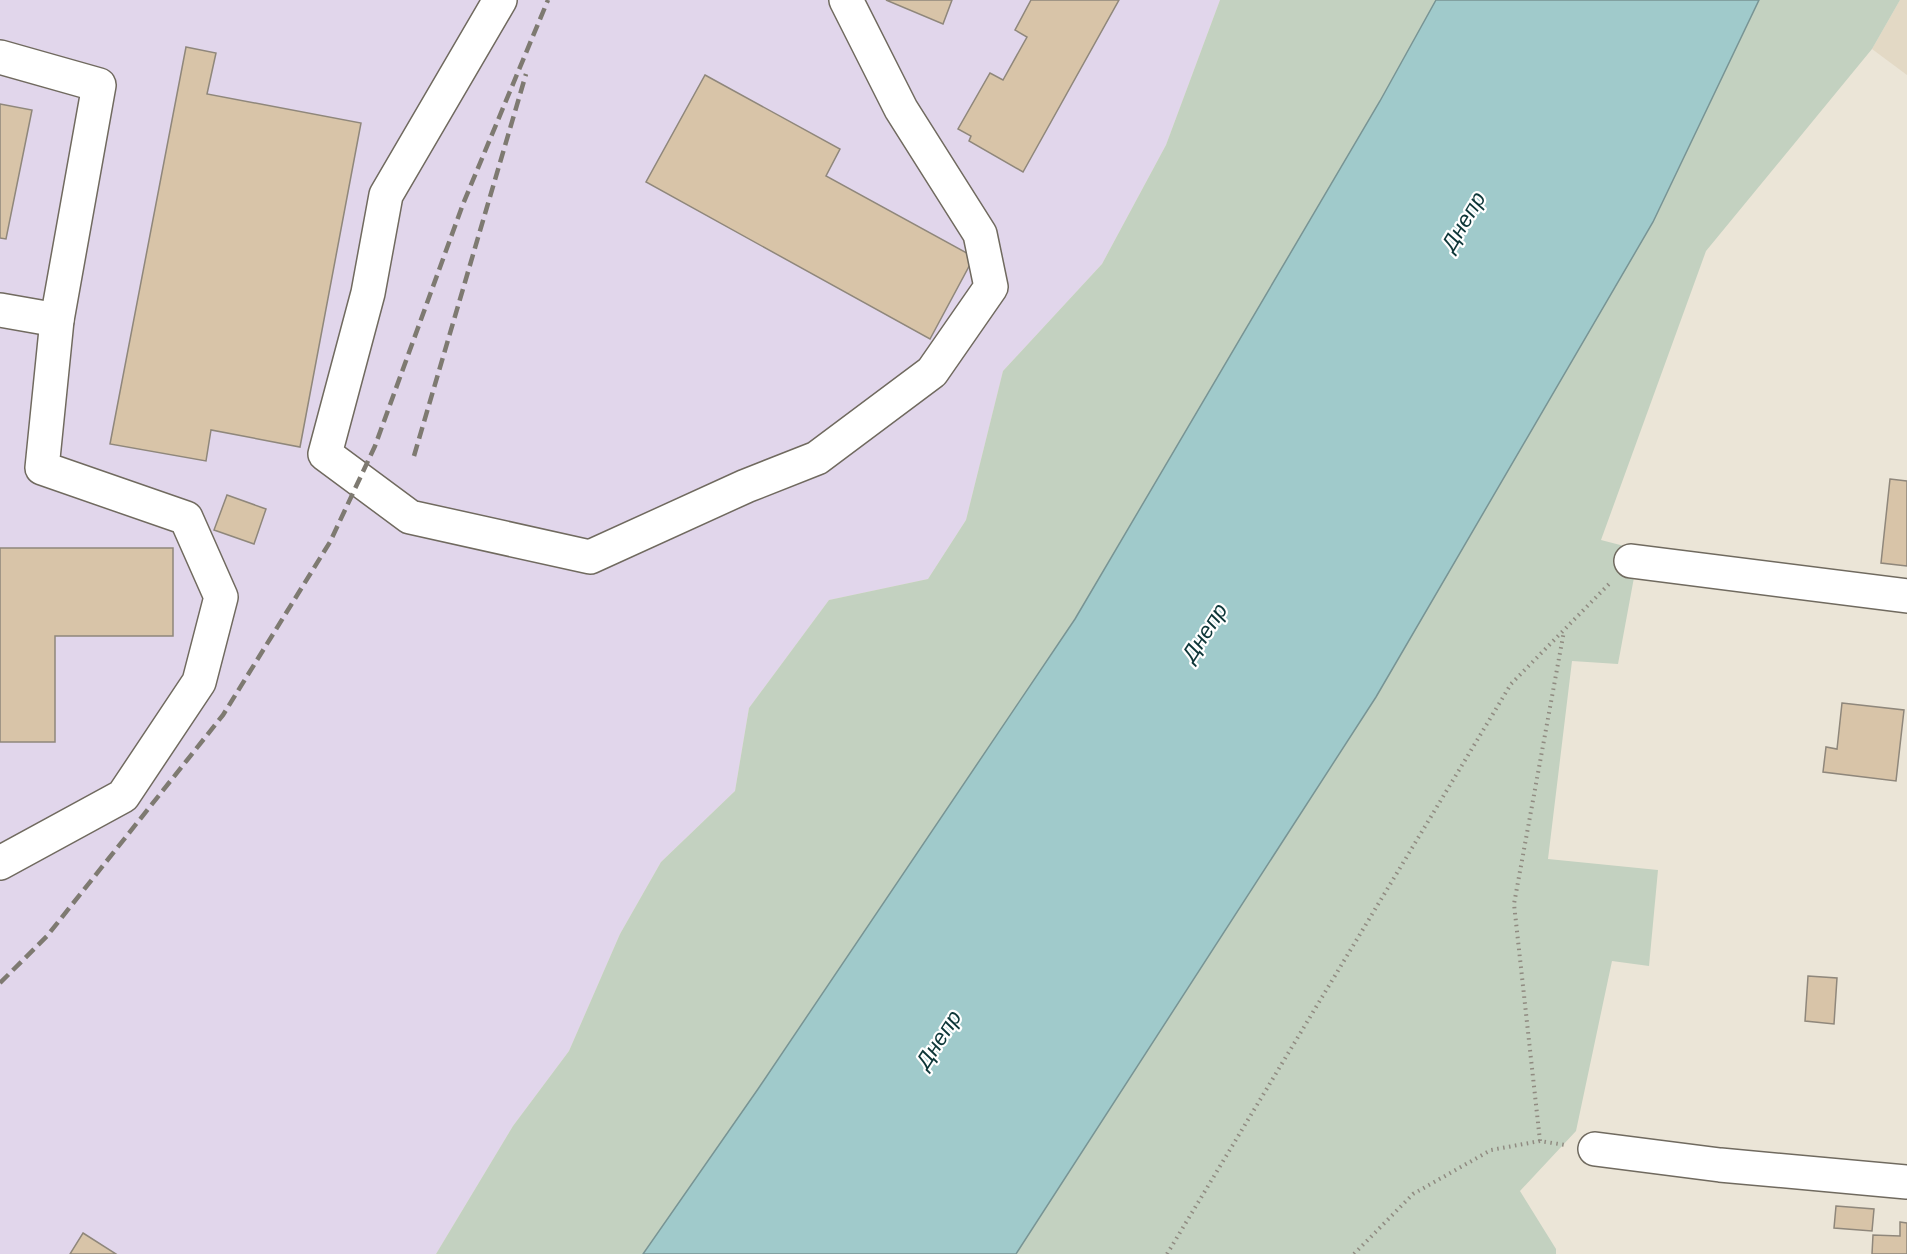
<svg xmlns="http://www.w3.org/2000/svg" width="1907" height="1254" viewBox="0 0 1907 1254" font-family="Helvetica,sans-serif">
  <style>
    .built { fill: #e3d9c5 }
    .industrial { fill: #e1d6eb }
    .green { fill: #c3d1c0 }
    .water { fill: #a0cacb; stroke: #789494; stroke-width: 1.5 }
    .building { fill: #d8c4a8; stroke: #8f877b; stroke-width: 1.5 }
    .lines { fill: none; stroke-linecap: round; stroke-linejoin: round }
    .minor-casing { stroke: #706a5f; stroke-width: 36 }
    .path { stroke: #908b81; stroke-width: 4; stroke-dasharray: 1.5 4.5; stroke-linecap: butt }
    .minor { stroke: #fff; stroke-width: 33 }
    .rail { stroke: #7e7a71; stroke-width: 4.5; stroke-dasharray: 12 6; stroke-linecap: butt }
    .labels { text-anchor: middle; stroke-width: 4.5; stroke-linejoin: round; paint-order: stroke }
    .water-label { font-size: 22px; font-style: italic; fill: #0c3537; stroke: #fff }
  </style>
  <rect width="100%" height="100%" fill="#ebe5d7"/>
  <path class="built" d="M1900 0H1907V75L1872 49Z"/>
  <path class="industrial" d="M0 0H1220L1166 145 1102 264 1003 371 966 520 928 579 829 600 749 708 735 791 661 862 620 934 569 1051 513 1126 436 1254H0Z"/>
  <g class="green">
    <path d="M1220 0H1436L1380 101 1075 619 758 1089 643 1254H436L513 1126 569 1051 620 934 661 862 735 791 749 708 829 600 928 579 966 520 1003 371 1102 264 1166 145Z"/>
    <path d="M1759 0H1900L1872 49 1706 251 1601 540 1628 547 1635 572 1618 664 1572 661 1548 859 1658 870 1649 966 1612 961 1576 1131 1520 1191 1556 1249V1254H1016L1376 697 1653 222Z"/>
  </g>
  <path class="water" d="M1436 0H1759L1653 222 1376 697 1016 1254H643L758 1089 1075 619 1380 101Z"/>
  <g class="building">
    <path d="M886 0H952L943 24Z"/>
    <path d="M1031 0H1119L1023 172 969 141 971 136 958 129 990 73 1003 80 1027 37 1015 30Z"/>
    <path d="M186 47 216 53 207 94 361 123 300 447 211 430 206 461 110 444Z"/>
    <path d="M705 75 840 149 826 176 974 257 930 339 646 182Z"/>
    <path d="M0 104 32 110 6 239 0 238Z"/>
    <path d="M1890 479 1907 481V566L1881 563Z"/>
    <path d="M227 495 266 509 254 544 214 530Z"/>
    <path d="M0 548H173V636H55V742H0Z"/>
    <path d="M1842 703 1904 710 1896 781 1823 772 1826 747 1837 749Z"/>
    <path d="M1808 976 1837 978 1834 1024 1805 1021Z"/>
    <path d="M1836 1206 1874 1209 1872 1231 1834 1228Z"/>
    <path d="M1900 1222 1907 1223V1254H1872L1873 1235 1900 1236Z"/>
    <path d="M83 1233 116 1254H70Z"/>
  </g>
  <g class="lines">
    <g class="minor-casing">
      <g id="minor">
        <path d="M500 0 386 195 368 293 325 454 410 517 590 557 746 486 817 458 932 372 991 287 980 234 901 109 846 0"/>
        <path d="M0 57 99 85 57 320 42 468 186 518 221 597 199 682 123 796 0 863"/>
        <path d="M0 310 57 320"/>
        <path d="M1631 561 1907 596"/>
        <path d="M1595 1149 1720 1165 1907 1182"/>
      </g>
    </g>
    <g class="path">
      <path d="M1540 1141 1514 904 1564 631"/>
      <path d="M1167 1254 1511 684 1609 584"/>
      <path d="M1354 1254 1413 1194 1491 1150 1540 1141 1565 1145"/>
    </g>
    <use href="#minor" class="minor"/>
    <g class="rail">
      <path d="M414 456 526 74"/>
      <path d="M0 983 47 936 223 715 330 542 375 446 463 204 548 0"/>
    </g>
  </g>
  <g class="labels">
    <g class="water-label">
      <text transform="translate(1463 221) rotate(-59)" y="8">Днепр</text>
      <text transform="translate(1204 632) rotate(-57)" y="8">Днепр</text>
      <text transform="translate(938 1039) rotate(-57)" y="8">Днепр</text>
    </g>
  </g>
</svg>
